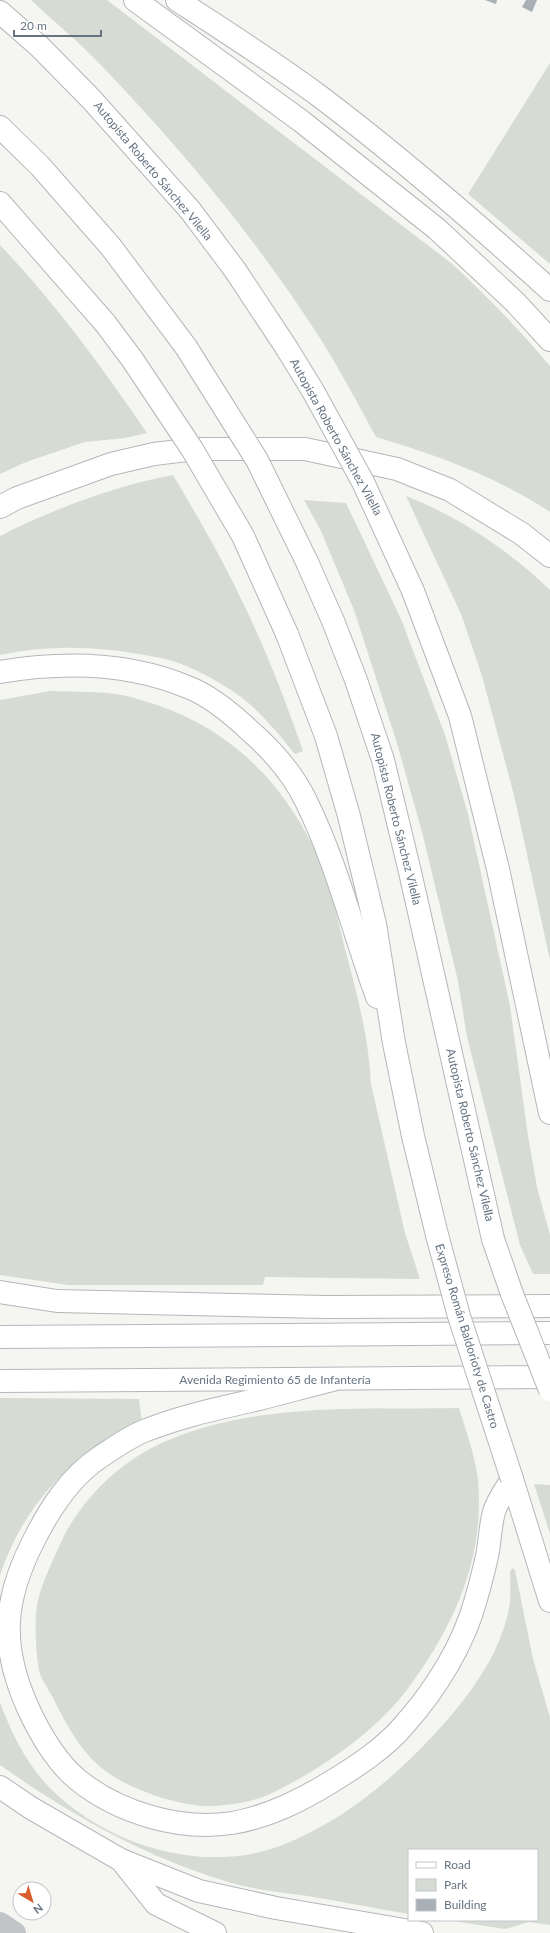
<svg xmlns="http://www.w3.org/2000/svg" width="550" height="1933" viewBox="0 0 550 1933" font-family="Lato,sans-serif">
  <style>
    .green { fill: #d6dcd3 }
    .building { fill: #a8afb5 }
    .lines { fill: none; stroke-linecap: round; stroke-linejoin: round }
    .major-casing { stroke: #b4b8bc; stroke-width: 24 }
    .highway-casing { stroke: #b4b7ba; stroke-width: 24 }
    .minor { stroke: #c1c5c8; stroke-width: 22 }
    .major { stroke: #fff; stroke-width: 22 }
    .highway { stroke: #fff; stroke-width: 22 }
    .highway-bridge-casing { stroke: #b4b7ba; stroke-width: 24; stroke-linecap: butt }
    .highway-bridge { stroke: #fff; stroke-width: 22 }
    .labels { text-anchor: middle; stroke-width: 4; stroke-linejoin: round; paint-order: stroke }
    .street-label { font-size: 12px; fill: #667482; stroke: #fff }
  </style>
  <rect width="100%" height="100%" fill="#f5f5f2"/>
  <g class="green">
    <path d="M31 0H107L451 263C487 296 519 329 550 366V512C497 477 437 455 376 437 357 402 338 366 316 332 253 235 178 145 98 62 77 40 53 21 31 0Z"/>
    <path d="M550 63V264L468 194Z"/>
    <path d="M0 245C55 303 102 367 147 433L125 438 85 442 26 462 0 474Z"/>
    <path d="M173 475C198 517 223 560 244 605 267 652 286 702 303 751L295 754C277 732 258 708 234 692 214 679 191 666 169 660 159 657 148 656 139 654 93 646 46 645 0 655V536C50 510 118 485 173 475Z"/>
    <path d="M406 496C458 516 510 551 550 590V960L514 795 482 676 461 614Z"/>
    <path d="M304 500 346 503 401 619 445 735 468 814 510 1006 528 1136 537 1187 550 1235V1274H533L520 1245 467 1037 458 981 422 832 396 740 354 610 321 531Z"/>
    <path d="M50 691C74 692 99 691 122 695 134 697 146 702 157 705 237 732 292 792 323 869 332 893 338 920 344 945 356 990 369 1037 371 1084L405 1233 420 1279 265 1277 263 1285H68L0 1275V700Z"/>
    <path d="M0 1398 139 1399 142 1423C124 1432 104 1441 88 1453 46 1484 17 1525 0 1575Z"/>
    <path d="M459 1408C466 1431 475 1455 478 1480 485 1558 454 1626 409 1687 377 1731 319 1771 270 1794 253 1802 230 1805 211 1806 178 1807 122 1787 98 1765 78 1747 65 1722 53 1698 49 1690 43 1682 40 1674 36 1660 35 1628 36 1613 38 1591 49 1569 58 1549 78 1501 122 1458 171 1439 262 1402 363 1410 459 1408Z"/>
    <path d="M534 1484 550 1485V1534Z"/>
    <path d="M512 1568 515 1570 533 1659 550 1717V1925L529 1922 505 1929 447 1920H537V1850H409V1914C370 1908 332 1899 293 1894 270 1891 247 1888 225 1881 141 1855 71 1815 0 1765V1702C12 1735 28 1767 54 1792 110 1845 199 1873 274 1848 332 1828 384 1787 426 1743 462 1706 504 1654 510 1601 511 1592 510 1581 510 1572Z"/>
  </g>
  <g class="building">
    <path d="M485 0H497L496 4Z"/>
    <path d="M526 0H537L532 12 522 7Z"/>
  </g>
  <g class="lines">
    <g class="major-casing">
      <g id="major">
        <path d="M0 1337 550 1333"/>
        <path d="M0 1381 550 1377"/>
        <path d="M0 1787 31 1808 121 1860 156 1904 215 1933"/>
      </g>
    </g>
    <g class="highway-casing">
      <g id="highway">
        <path d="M135 0 301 121 437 229 515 302 550 340"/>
        <path d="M177 0C225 31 272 61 318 95 399 156 475 222 550 290"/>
        <path d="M0 12 40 47 92 100 190 210 235 270 286 347"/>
        <path d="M0 127 40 166 111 247 186 347"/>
        <path d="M0 203 105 323"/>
        <path d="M0 507 17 498 111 464 154 454 195 449H305L397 469 450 490 522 534 550 556"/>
        <path d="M413 591 460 716 498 869 550 1113"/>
        <path d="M333 621 356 680 383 760 410 872 493 1239"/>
        <path d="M287 634 326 736 349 816 375 924 394 1043 413 1136 437 1235"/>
        <path d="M0 672C64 661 129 662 190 688 212 697 232 714 249 730 272 750 293 774 306 801 337 864 353 931 377 997"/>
        <path d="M0 1292 57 1301 326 1307 550 1306"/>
        <path d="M332 1380C308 1386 283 1393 259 1399 220 1408 181 1416 144 1431 129 1437 114 1448 100 1457 70 1477 50 1508 34 1540 3 1600 0 1646 28 1708 40 1734 56 1762 78 1780 119 1813 180 1831 232 1823 268 1817 300 1801 331 1782 357 1766 385 1748 405 1724 436 1689 464 1644 476 1599 480 1585 484 1570 487 1556 490 1542 490 1526 494 1512 497 1501 506 1489 512 1479"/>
        <path d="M512 1479 550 1601"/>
        <path d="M121 1860 199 1891 276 1908 422 1933"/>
      </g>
    </g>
    <path class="minor" d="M0 1923 15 1933"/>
    <use href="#major" class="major"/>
    <use href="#highway" class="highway"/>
    <g class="highway-bridge-casing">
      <g id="highway-bridge">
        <path d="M105 323 132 359 192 449 243 536 287 634"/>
        <path d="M186 347 257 460 307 562 333 621"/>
        <path d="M286 347 313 391 363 482 413 591"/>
        <path d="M437 1235 459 1316 512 1479"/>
        <path d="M493 1239 512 1294 550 1390"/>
      </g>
    </g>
    <use href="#highway-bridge" class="highway-bridge"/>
  </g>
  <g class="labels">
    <g class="street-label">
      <text transform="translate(153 171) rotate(50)" y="4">Autopista Roberto Sánchez Vilella</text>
      <text transform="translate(336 437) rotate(61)" y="4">Autopista Roberto Sánchez Vilella</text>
      <text transform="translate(396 819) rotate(76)" y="4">Autopista Roberto Sánchez Vilella</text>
      <text transform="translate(470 1135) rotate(77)" y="4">Autopista Roberto Sánchez Vilella</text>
      <text transform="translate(467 1336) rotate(73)" y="4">Expreso Román Baldorioty de Castro</text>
      <text x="275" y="1384">Avenida Regimiento 65 de Infantería</text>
    </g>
  </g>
  <rect x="408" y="1849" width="130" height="72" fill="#ffffff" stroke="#c2c7cd"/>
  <rect x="416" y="1862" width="20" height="6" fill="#ffffff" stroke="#c2c7cd"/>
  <text x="444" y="1869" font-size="12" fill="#667482">Road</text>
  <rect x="416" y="1879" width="20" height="12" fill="#d6dcd3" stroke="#c2c7cd"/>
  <text x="444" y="1889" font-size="12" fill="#667482">Park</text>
  <rect x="416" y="1899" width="20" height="12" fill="#a8afb5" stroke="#c2c7cd"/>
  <text x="444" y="1909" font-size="12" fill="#667482">Building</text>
  <g transform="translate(32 1901) rotate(142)"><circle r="19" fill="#ffffff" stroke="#c2c7cd"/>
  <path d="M0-3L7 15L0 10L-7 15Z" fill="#da5d2e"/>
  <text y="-6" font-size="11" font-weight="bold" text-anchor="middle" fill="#667482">N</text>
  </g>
  <path d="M14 30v6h87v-6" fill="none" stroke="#667482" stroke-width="2"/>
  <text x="20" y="30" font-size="12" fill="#667482" stroke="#ffffff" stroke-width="3" paint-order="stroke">20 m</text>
</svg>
